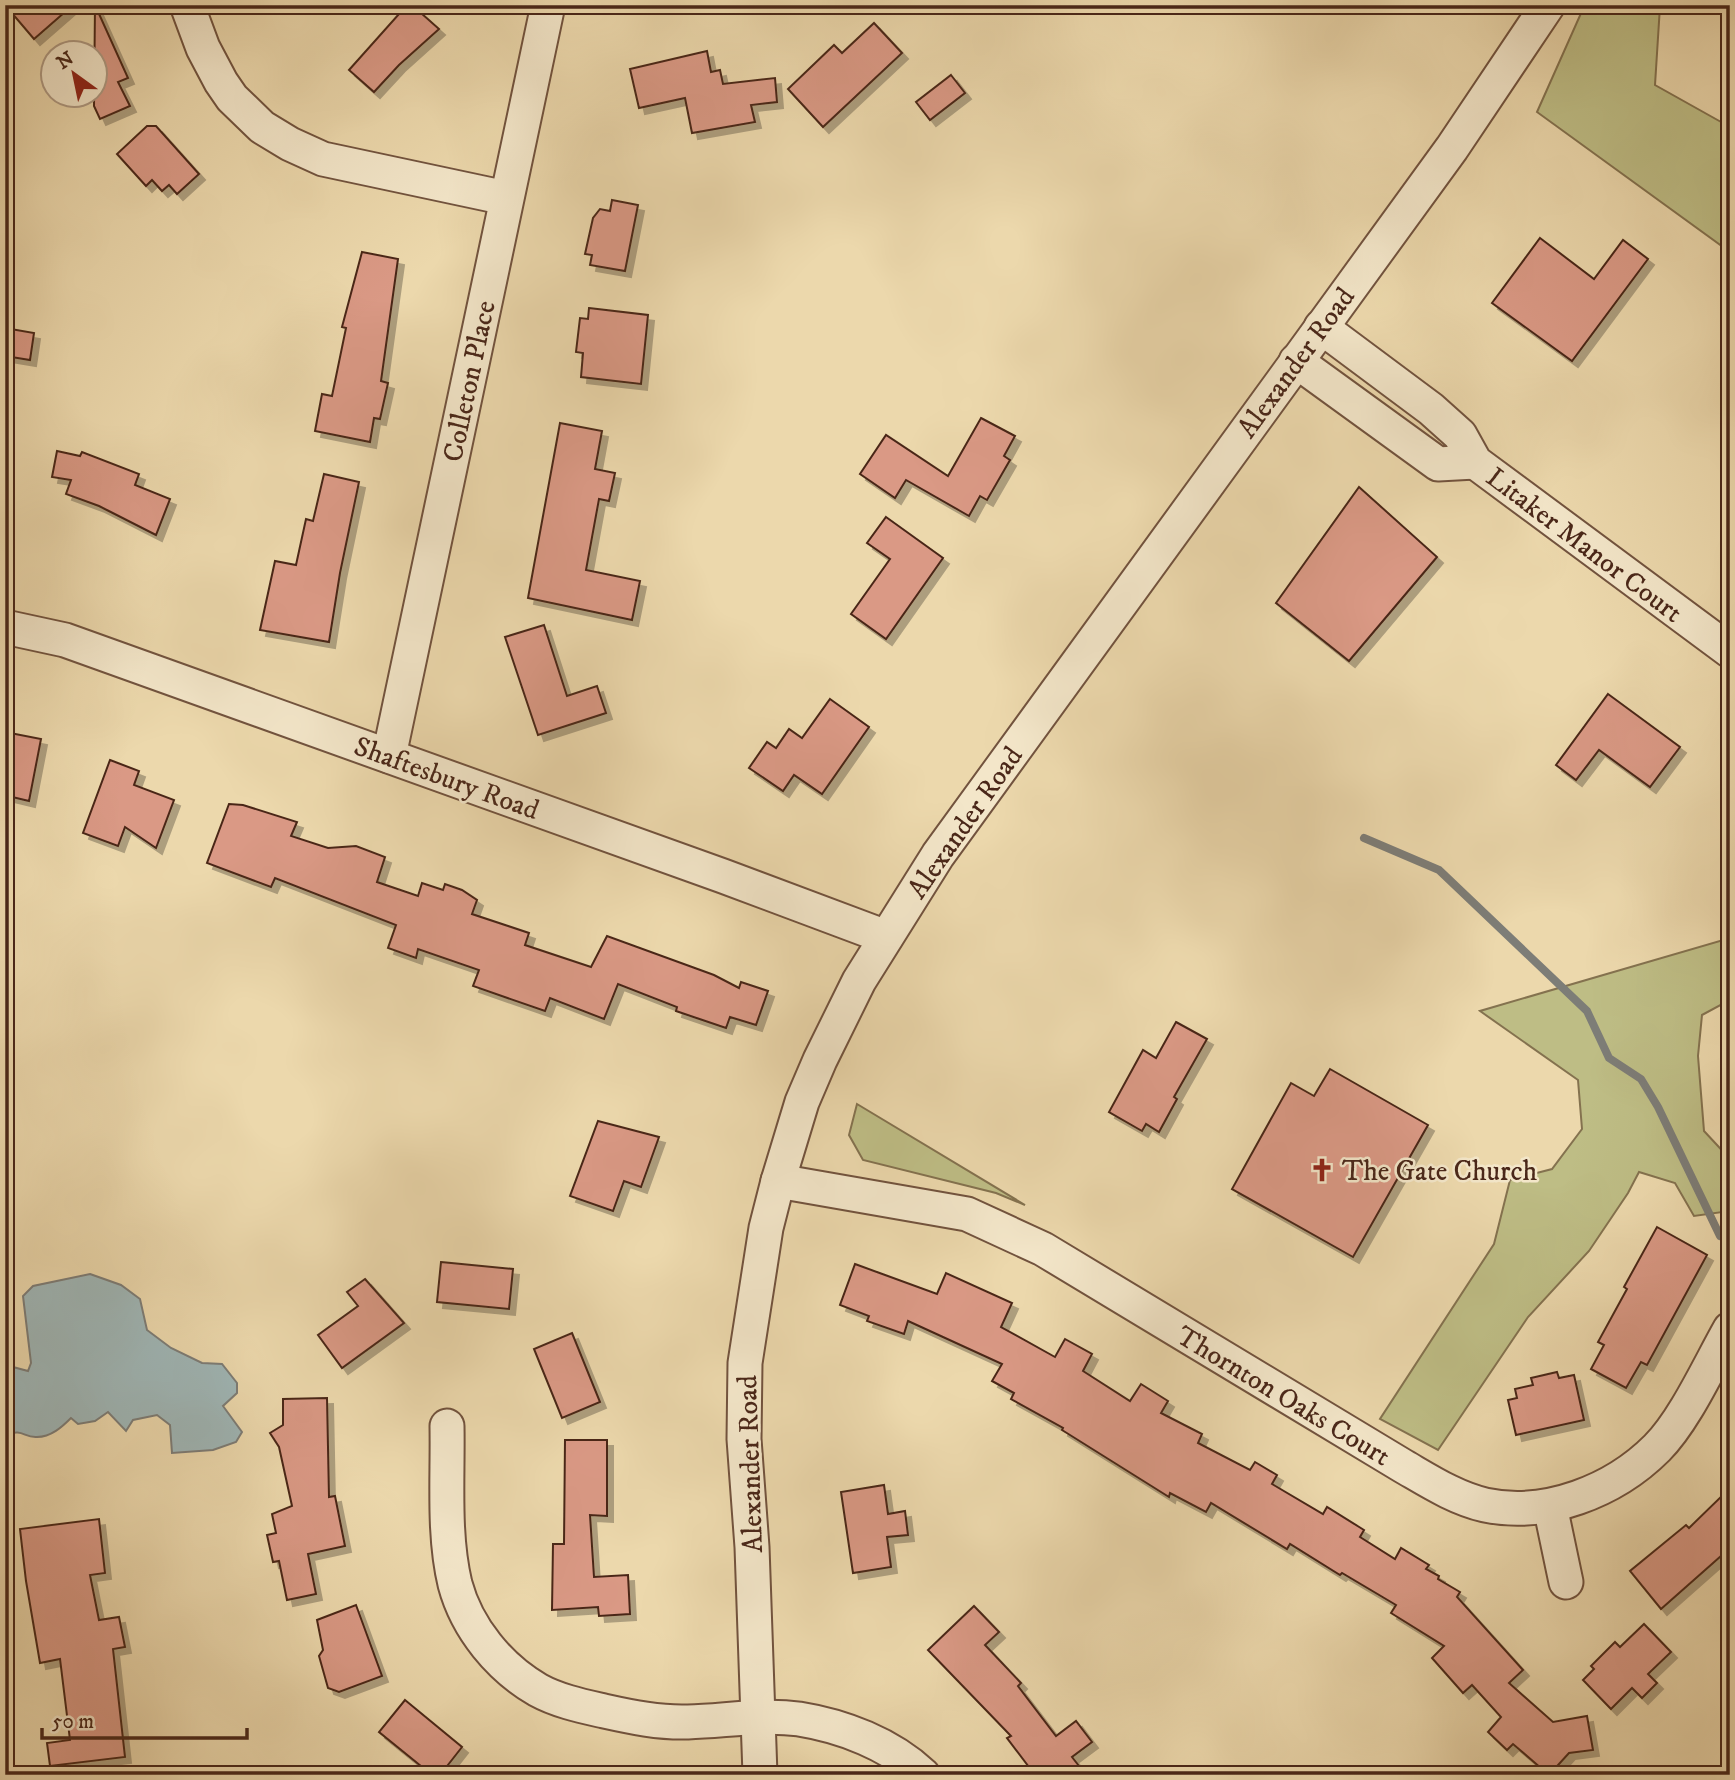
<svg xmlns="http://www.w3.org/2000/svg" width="1735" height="1780" viewBox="0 0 1735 1780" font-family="'IM FELL DW Pica',serif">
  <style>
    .green { fill: #bebd85; stroke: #84724f; stroke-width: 2 }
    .water { fill: #9fb6b6; stroke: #7d7d77; stroke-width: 2 }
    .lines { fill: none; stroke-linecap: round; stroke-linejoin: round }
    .stream { stroke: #7d7d77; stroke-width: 8 }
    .building { fill: #da9985; stroke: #4a2719; stroke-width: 2; filter: url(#shadow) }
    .minor-casing { stroke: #72533e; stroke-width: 37 }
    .minor { stroke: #f3e6c9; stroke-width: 33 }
    .labels { text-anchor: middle; stroke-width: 5; stroke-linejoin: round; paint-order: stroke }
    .street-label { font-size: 28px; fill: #4a2719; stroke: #f3e6c9 }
    .poi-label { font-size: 28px; fill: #4a2719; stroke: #f3e6c9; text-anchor: start }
  </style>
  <defs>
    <filter id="shadow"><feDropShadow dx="6" dy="6" stdDeviation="0" flood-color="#0004"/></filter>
  </defs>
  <rect width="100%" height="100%" fill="#ecd8ac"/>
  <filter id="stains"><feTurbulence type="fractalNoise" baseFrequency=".00286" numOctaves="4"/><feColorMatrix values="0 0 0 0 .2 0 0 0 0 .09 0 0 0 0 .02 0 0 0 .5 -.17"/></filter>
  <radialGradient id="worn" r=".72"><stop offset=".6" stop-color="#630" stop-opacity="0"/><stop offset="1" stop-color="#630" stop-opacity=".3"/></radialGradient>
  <g class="green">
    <path d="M1660 6 1655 85 1730 127V252L1537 112 1582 11Z"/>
    <path d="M1730 938V1000L1702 1015 1698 1056 1704 1131 1730 1159V1211L1694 1216 1675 1183 1639 1172 1628 1193 1589 1251 1528 1317 1438 1450 1380 1419 1494 1244 1510 1180 1552 1169 1582 1129 1578 1080 1480 1011Z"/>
    <path d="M857 1104 1025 1205 996 1193 863 1160 849 1135Z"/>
  </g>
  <path class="water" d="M90 1274 121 1285 140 1299 147 1330 171 1348 202 1363 222 1364 237 1383V1393L223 1406 242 1432 236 1442 213 1450 172 1453 170 1425 157 1415 133 1420 126 1431 108 1412 95 1421 78 1424 71 1418C62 1427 51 1437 37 1437 23 1438 24 1428 5 1435V1359L13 1367 28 1371 31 1363 23 1296 33 1286Z"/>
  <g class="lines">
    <path class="stream" d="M1364 838 1439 870 1587 1011 1609 1058 1641 1079 1658 1107 1720 1236"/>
  </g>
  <g class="building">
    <path d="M5 5H73L34 39Z"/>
    <path d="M95 5 128 78 118 82 130 106 100 119 94 106Z"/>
    <path d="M407 5H412L439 29 399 65 374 92 349 70Z"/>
    <path d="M874 23 902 53 823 127 788 89 834 45 842 53Z"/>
    <path d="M707 51 711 72 720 70 723 84 775 78 777 102 751 105 755 122 692 133 685 98 639 108 630 69Z"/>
    <path d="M951 75 965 93 930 120 916 102Z"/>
    <path d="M147 126H156L199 174 177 194 169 185 162 191 152 180 146 186 117 154Z"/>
    <path d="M612 200 638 205 625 271 590 265 592 255 585 254 593 218 600 209 610 211Z"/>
    <path d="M1540 238 1594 279 1623 240 1648 259 1572 361 1492 303Z"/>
    <path d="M362 252 398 259 381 381 388 383 380 419 374 418 370 442 315 431 322 394 332 396 346 328 342 327Z"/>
    <path d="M589 308 648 315 641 384 581 377 583 353 576 352 580 318 588 319Z"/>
    <path d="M5 328 34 333 30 360 5 356Z"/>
    <path d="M981 418 1015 436 1004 456 1010 460 987 500 980 496 969 516 906 480 895 498 860 474 886 435 948 476Z"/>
    <path d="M560 423 602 431 595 469 615 473 609 501 599 499 586 570 640 581 632 620 528 598Z"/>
    <path d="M57 451 80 456 82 452 139 474 135 485 170 499 156 535 99 506 66 494 71 480 52 477Z"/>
    <path d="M324 474 359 482 340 573 329 642 260 630 275 561 296 565 306 519 313 521Z"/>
    <path d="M1359 487 1437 557 1349 661 1276 603Z"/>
    <path d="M886 517 943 558 886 639 851 614 890 559 867 543Z"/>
    <path d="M544 625 567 696 597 686 606 713 538 735 505 637Z"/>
    <path d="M1608 694 1680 747 1650 787 1599 750 1576 780 1556 765Z"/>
    <path d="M830 699 869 727 822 794 794 775 783 791 749 768 767 742 776 748 789 729 802 738Z"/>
    <path d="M5 732 41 739 29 801 8 796 10 783 5 782Z"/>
    <path d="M110 760 139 771 134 785 174 800 156 848 125 827 118 846 83 833Z"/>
    <path d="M229 804 243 805 297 822 291 836 328 848 356 846 385 857 377 882 418 896 422 883 443 890 445 884 462 890 477 900 472 914 529 933 525 945 591 967 607 936 714 975 739 988 741 982 768 991 756 1025 730 1017 726 1028 676 1011 677 1007 618 984 604 1019 550 998 545 1011 473 986 479 970 418 949 416 958 388 948 396 925 275 878 271 887 207 863Z"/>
    <path d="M1176 1022 1207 1039 1174 1097 1177 1099 1159 1132 1146 1124 1142 1131 1109 1112 1143 1050 1156 1058Z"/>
    <path d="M1330 1069 1428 1125 1353 1257 1232 1189 1291 1083 1314 1096Z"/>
    <path d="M598 1121 659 1137 641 1187 624 1181 613 1211 570 1196Z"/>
    <path d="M1657 1227 1707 1255 1647 1365 1641 1362 1626 1388 1591 1369 1604 1345 1598 1342 1627 1289 1624 1287Z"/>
    <path d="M441 1262 513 1269 509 1309 437 1302Z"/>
    <path d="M855 1264 937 1294 946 1273 1012 1303 1001 1327 1055 1357 1065 1339 1092 1354 1083 1371 1130 1401 1141 1384 1168 1401 1161 1413 1202 1434 1198 1443 1250 1470 1255 1462 1277 1475 1272 1484 1323 1514 1327 1507 1364 1530 1360 1537 1395 1559 1401 1548 1429 1565 1426 1569 1439 1576 1438 1579 1460 1592 1457 1597 1523 1670 1509 1683 1553 1722 1587 1716 1593 1750 1569 1753 1549 1775 1513 1744 1507 1750 1488 1732 1501 1717 1472 1685 1463 1693 1432 1658 1444 1646 1391 1613 1396 1605 1342 1573 1340 1575 1290 1544 1287 1549 1211 1503 1206 1512 1170 1493 1169 1497 1062 1430 1063 1428 1011 1399 1014 1393 992 1381 1002 1364 908 1321 904 1334 867 1321 869 1316 840 1305Z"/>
    <path d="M365 1279 404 1323 342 1368 318 1335 358 1306 347 1292Z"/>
    <path d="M572 1333 600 1402 562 1418 534 1349Z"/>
    <path d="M1557 1372 1559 1378 1574 1375 1584 1420 1516 1435 1508 1400 1517 1398 1515 1389 1533 1385 1531 1378Z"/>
    <path d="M327 1398 329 1497 335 1496 345 1546 308 1554 316 1594 287 1600 279 1561 273 1562 267 1535 276 1533 272 1514 292 1506 279 1447 270 1433 283 1425V1399Z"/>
    <path d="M565 1440H607V1516L590 1515 594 1577 628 1575 630 1614 599 1616 598 1607 552 1610 553 1544H564Z"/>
    <path d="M884 1485 888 1514 905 1511 908 1535 887 1537 891 1567 853 1573 841 1492Z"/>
    <path d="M1730 1488V1548L1661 1609 1630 1571 1686 1525 1689 1528Z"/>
    <path d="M99 1519 105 1573 90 1575 99 1620 119 1617 125 1647 113 1649 125 1757 50 1766 47 1743 70 1740 60 1659 40 1663 26 1581 20 1529Z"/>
    <path d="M356 1605 382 1676 339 1692 328 1688 319 1656 323 1650 317 1620Z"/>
    <path d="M974 1606 999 1632 985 1645 1021 1683 1018 1686 1056 1736 1076 1721 1092 1742 1072 1757 1086 1775H1035L1007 1738 1011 1736 928 1650Z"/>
    <path d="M1644 1624 1671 1652 1648 1674 1657 1683 1642 1698 1632 1688 1611 1709 1583 1680 1594 1669 1591 1666 1615 1642 1620 1647Z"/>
    <path d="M405 1700 462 1747 440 1775H432L379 1732Z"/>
  </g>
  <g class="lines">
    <g class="minor-casing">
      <g id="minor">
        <path d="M187 5 203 48 221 82 232 98 262 127 290 144 323 159 506 198"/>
        <path d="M1321 327 1431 409 1460 435 1475 462 1730 651"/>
        <path d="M1296 361 1438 464 1475 462"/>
        <path d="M5 627 65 640 723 876 886 937"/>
        <path d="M389 756 548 5"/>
        <path d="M778 1181 967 1214 1043 1249 1403 1466C1429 1481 1455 1498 1485 1505 1546 1518 1614 1491 1657 1448 1685 1420 1710 1364 1730 1329"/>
        <path d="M447 1426C448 1478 443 1534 455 1584 467 1629 500 1668 538 1690 558 1701 582 1706 604 1711 631 1717 660 1723 688 1722 725 1721 762 1714 799 1719 843 1726 890 1744 923 1775"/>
        <path d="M1550 1506 1566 1582"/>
        <path d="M760 1775 752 1547 744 1439 745 1363 766 1228 778 1181 802 1102 820 1060 859 981 938 855 1452 148 1548 5"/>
      </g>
    </g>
    <use href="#minor" class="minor"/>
  </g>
  <defs>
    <g id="church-bare" transform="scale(1.89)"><path d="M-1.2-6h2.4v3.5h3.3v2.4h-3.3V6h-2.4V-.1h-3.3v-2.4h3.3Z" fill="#8f2418" stroke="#f3e6c9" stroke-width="2.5" paint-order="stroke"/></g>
  </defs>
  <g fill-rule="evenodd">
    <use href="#church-bare" x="1322" y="1170"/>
  </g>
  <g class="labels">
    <g class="street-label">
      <text transform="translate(1295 362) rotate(-54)" y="10">Alexander Road</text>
      <text transform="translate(468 381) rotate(-78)" y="10">Colleton Place</text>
      <text transform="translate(1585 544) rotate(37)" y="10">Litaker Manor Court</text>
      <text transform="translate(447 777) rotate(20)" y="10">Shaftesbury Road</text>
      <text transform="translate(964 822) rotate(-55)" y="10">Alexander Road</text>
      <text transform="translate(1284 1395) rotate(31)" y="10">Thornton Oaks Court</text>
      <text transform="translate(749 1464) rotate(-92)" y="10">Alexander Road</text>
    </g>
    <g class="poi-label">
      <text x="1342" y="1180">The Gate Church</text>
    </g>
  </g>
  <rect width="1735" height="1780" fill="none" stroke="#ecd8ac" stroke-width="28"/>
  <rect x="7" y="7" width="1721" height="1766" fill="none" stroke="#4a2719" stroke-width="3.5"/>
  <rect x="14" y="14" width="1707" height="1752" fill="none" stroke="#4a2719" stroke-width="2"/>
  <g transform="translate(74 74) rotate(327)"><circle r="33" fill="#f3e6c9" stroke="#af9a83" stroke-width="2"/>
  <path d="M0-5L12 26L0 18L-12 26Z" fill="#8f2418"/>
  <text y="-10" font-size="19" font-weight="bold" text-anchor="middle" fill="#4a2719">N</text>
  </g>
  <path d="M42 1728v10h205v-10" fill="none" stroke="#4a2719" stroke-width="3.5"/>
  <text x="52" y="1728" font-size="21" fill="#4a2719" stroke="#f3e6c9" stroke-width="5" paint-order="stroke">50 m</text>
  <rect width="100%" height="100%" filter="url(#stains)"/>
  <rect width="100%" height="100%" fill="url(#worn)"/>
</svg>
